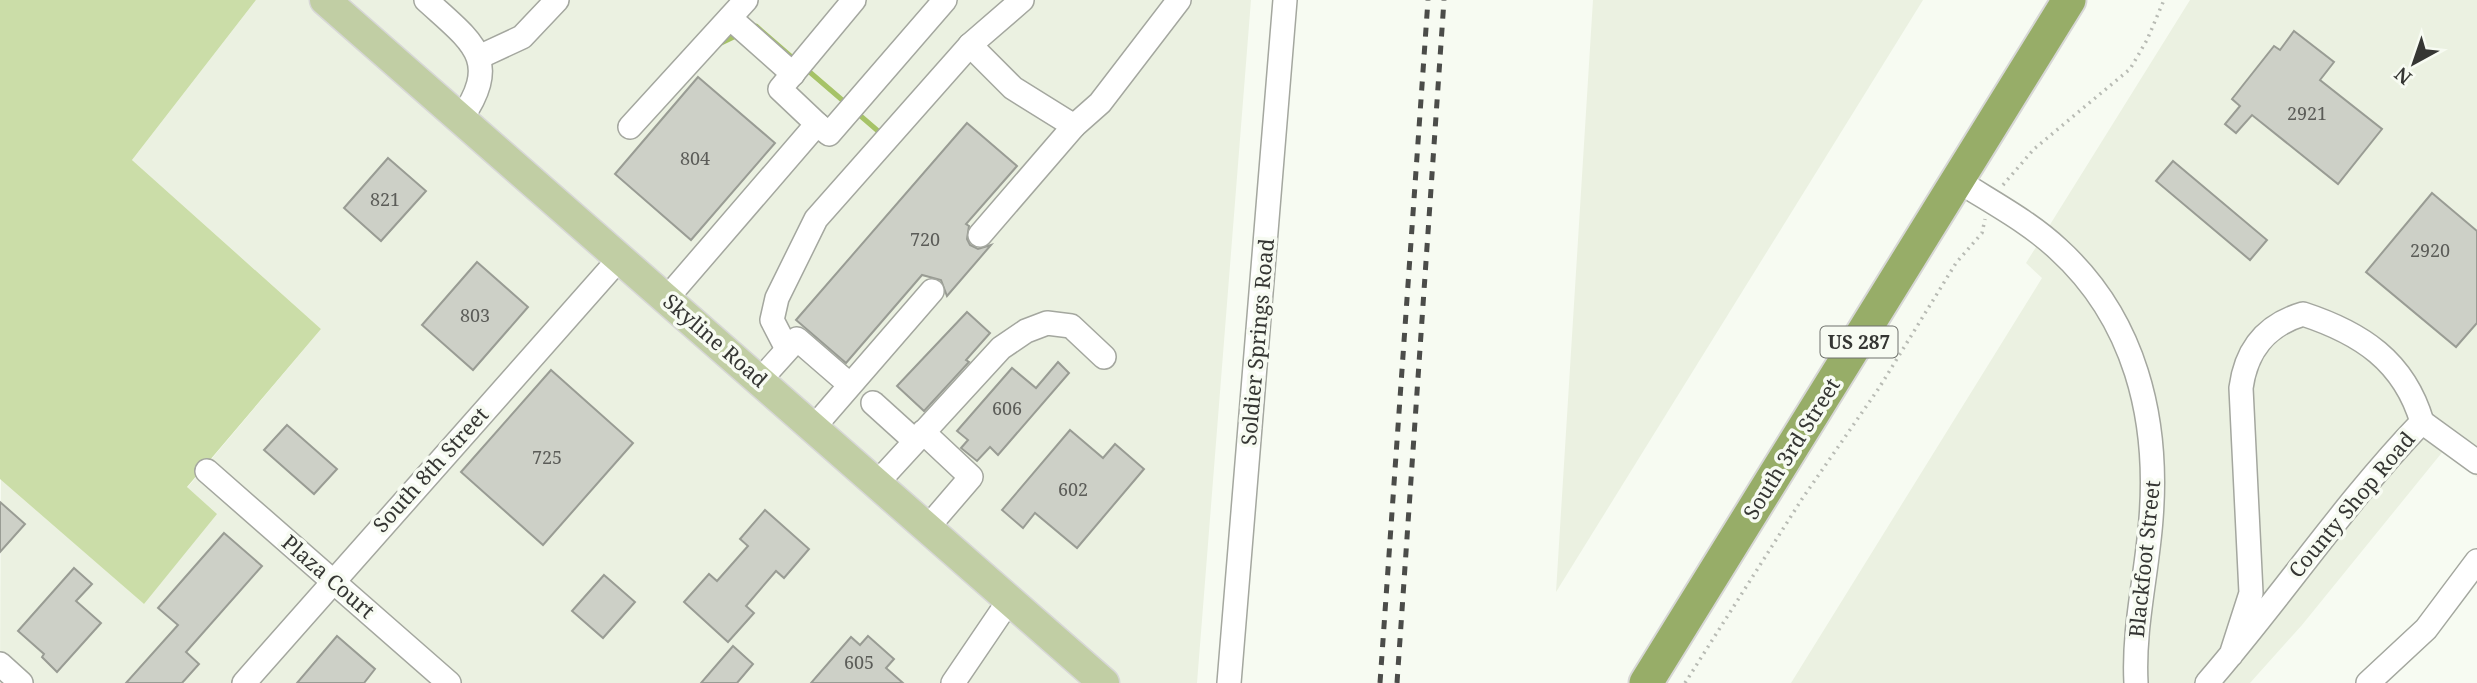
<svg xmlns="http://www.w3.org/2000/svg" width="2477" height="683" viewBox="0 0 2477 683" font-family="'Noto Serif',serif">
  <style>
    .built { fill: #ebf1e1 }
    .green { fill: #cbdda8 }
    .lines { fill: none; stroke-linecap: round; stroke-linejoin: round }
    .stream { stroke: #a6c367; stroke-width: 5 }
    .building { fill: #cdd0c7; stroke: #999c94; stroke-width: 2 }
    .minor-casing { stroke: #a4a79f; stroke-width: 26 }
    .major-casing { stroke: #d7d7d6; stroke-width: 33 }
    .highway-casing { stroke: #d7d7d6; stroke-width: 37 }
    .path { stroke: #b8bbb4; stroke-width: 3.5; stroke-dasharray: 2 5; stroke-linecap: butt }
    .minor { stroke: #fff; stroke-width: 23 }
    .major { stroke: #c1cea4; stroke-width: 30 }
    .highway { stroke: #97ad68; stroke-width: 33 }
    .rail { stroke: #4b4c49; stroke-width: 5; stroke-dasharray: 9 9; stroke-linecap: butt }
    .labels { text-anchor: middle; stroke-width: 7; stroke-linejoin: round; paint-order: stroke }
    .number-label { font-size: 18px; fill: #5b5c58 }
    .shield { fill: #f7fbf2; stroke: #6f716c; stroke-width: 2 }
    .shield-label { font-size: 19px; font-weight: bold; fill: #353633 }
    .street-label { font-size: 21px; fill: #353633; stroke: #f7fbf2 }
  </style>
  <rect width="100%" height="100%" fill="#f7fbf2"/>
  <g class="built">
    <path d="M256 0H1251L1197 683H0L1 478 144 604 187 488 321 329 132 160Z"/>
    <path d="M1593 0H1923L1556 592Z"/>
    <path d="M2190 0H2477V477L2444 450 2302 625 2250 683H1791L2042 278 2026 263Z"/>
  </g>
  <path class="green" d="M0 0H256L132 160 321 329 187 487 217 514 144 604 0 479Z"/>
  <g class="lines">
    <g class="stream">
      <path d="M752 28 756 26 795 60"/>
      <path d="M717 45 740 34"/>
      <path d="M805 68 848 105"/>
      <path d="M856 112 878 131"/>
    </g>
  </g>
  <g class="building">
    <path d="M2294 31 2334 62 2320 80 2382 129 2338 184 2252 115 2236 133 2225 124 2240 106 2232 99 2274 46 2280 50Z"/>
    <path d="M698 77 775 143 691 240 615 174Z"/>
    <path d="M967 123 1017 166 966 224 969 226 967 239 970 245 978 249 991 245 947 296 941 280 922 275 846 363 796 320Z"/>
    <path d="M388 158 426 191 381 241 344 208Z"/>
    <path d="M2173 161 2267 240 2250 260 2156 181Z"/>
    <path d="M2432 193 2477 231V323L2456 347 2366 272Z"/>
    <path d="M477 262 528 307 473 370 422 325Z"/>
    <path d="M967 312 990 333 966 360 969 362 924 411 897 386Z"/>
    <path d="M1058 362 1069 373 998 455 990 447 977 461 961 448 968 440 957 431 1012 368 1036 388Z"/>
    <path d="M551 370 633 443 543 545 461 472Z"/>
    <path d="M287 425 337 469 314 494 264 450Z"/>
    <path d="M1070 430 1103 458 1115 444 1144 469 1077 548 1035 513 1023 528 1002 510Z"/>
    <path d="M0 502 25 524 0 552Z"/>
    <path d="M765 510 809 549 784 578 776 571 746 606 754 613 728 642 684 602 709 574 717 581 748 546 740 539Z"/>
    <path d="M224 533 262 566 186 652 199 664 182 683H126L178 625 158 608Z"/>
    <path d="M74 568 92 584 76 601 101 623 57 672 42 657 44 654 18 631Z"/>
    <path d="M604 575 635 602 603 638 572 611Z"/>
    <path d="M337 636 375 669 364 683H297Z"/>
    <path d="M868 636 894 659 886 668 903 683H811L851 637 860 645Z"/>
    <path d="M733 646 753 664 737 683H701Z"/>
  </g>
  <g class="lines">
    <g class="minor-casing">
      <g id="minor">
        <path d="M426 0C472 42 502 59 461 119"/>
        <path d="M730 18 793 74"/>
        <path d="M970 45 1013 88 1074 126 1100 103 1179 0"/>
        <path d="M479 57 522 37 557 0"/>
        <path d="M817 124 780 89 854 0"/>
        <path d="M630 127 746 0"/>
        <path d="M1957 180C1991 202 2028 221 2058 249 2135 319 2159 418 2151 519 2147 574 2133 628 2136 683"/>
        <path d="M980 235 1074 126"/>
        <path d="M667 298 817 124 829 134 945 0"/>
        <path d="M787 349 772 320 777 298 816 219 970 45 1022 0"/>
        <path d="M760 380 797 339 849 384"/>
        <path d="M873 403 915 441"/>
        <path d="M2422 422 2477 462"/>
        <path d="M814 427 932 291"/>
        <path d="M923 432 971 477 928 527"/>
        <path d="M207 471 449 683"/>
        <path d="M877 483 1001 348 1026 331 1047 323 1071 326 1104 357"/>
        <path d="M0 664 21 683"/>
        <path d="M244 683 620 258"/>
        <path d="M953 683 1010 599"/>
        <path d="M1229 683 1285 0"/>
        <path d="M2207 683C2281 598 2344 503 2422 422 2404 361 2361 333 2303 314 2266 325 2246 350 2241 388L2251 593 2231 655"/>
        <path d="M2368 683 2426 629 2477 561"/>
      </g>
    </g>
    <g class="major-casing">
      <path id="major" d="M325 0 1104 683"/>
    </g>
    <g class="highway-casing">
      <path id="highway" d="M1646 683 2069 0"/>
    </g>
    <g class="path">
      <path d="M2003 185 2034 149 2130 69 2147 40 2164 0"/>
      <path d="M1685 683 1802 499 1879 388 1956 263 1982 233 1985 219"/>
    </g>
    <use href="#minor" class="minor"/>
    <use href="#major" class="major"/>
    <use href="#highway" class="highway"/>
    <g class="rail">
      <path d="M1380 683 1428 0"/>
      <path d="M1397 683 1444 0"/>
    </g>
  </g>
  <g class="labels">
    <g class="number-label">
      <text x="2307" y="120">2921</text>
      <text x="695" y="165">804</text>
      <text x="385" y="206">821</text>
      <text x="925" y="246">720</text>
      <text x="2430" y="257">2920</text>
      <text x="475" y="322">803</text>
      <text x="1007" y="415">606</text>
      <text x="547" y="464">725</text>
      <text x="1073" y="496">602</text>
      <text x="859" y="669">605</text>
    </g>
    <rect class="shield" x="1820.5" y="326.5" width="77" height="31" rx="5"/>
    <g class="shield-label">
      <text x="1859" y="349">US 287</text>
    </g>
    <g class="street-label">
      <text transform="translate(715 341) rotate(41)" y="7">Skyline Road</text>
      <text transform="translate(1258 342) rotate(-85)" y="7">Soldier Springs Road</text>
      <text transform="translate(1792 449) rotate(-58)" y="7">South 3rd Street</text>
      <text transform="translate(431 470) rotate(-48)" y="7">South 8th Street</text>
      <text transform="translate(2352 505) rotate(-50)" y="7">County Shop Road</text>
      <text transform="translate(2145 559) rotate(-84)" y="7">Blackfoot Street</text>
      <text transform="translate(328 577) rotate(41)" y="7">Plaza Court</text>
    </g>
  </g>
  <g transform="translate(2414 63) rotate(220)" stroke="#f7fbf2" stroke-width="5" paint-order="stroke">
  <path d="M0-5L12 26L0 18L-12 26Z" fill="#353633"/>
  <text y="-10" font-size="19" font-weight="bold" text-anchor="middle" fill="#353633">N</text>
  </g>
</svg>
